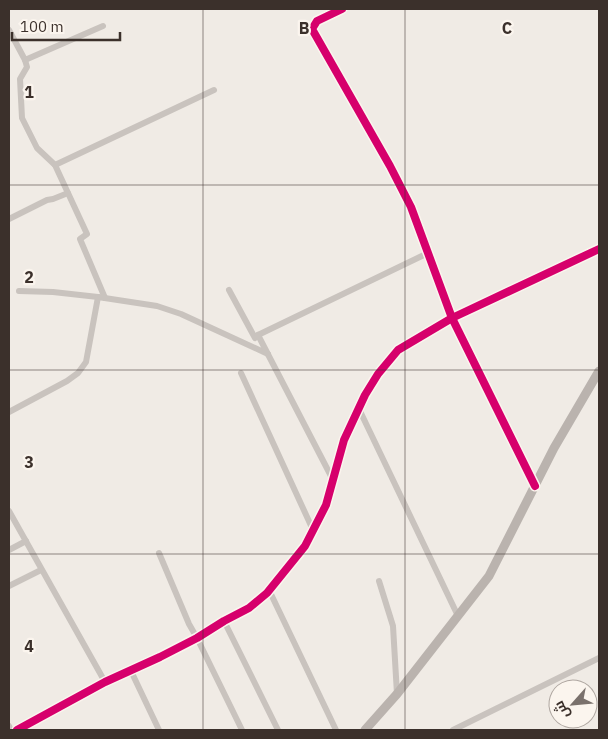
<svg xmlns="http://www.w3.org/2000/svg" width="608" height="739" viewBox="0 0 608 739" font-family="'IBM Plex Sans',Cairo,sans-serif">
  <style>
    .lines { fill: none; stroke-linecap: round; stroke-linejoin: round }
    .street { stroke: #c9c3be; stroke-width: 6 }
    .secondary { stroke: #bab3ae; stroke-width: 9 }
    .cycleway-casing { stroke: #fbf5ee; stroke-width: 11 }
    .cycleway { stroke: #d6006c; stroke-width: 8 }
    .grid { fill: none; stroke: #3b302b; stroke-width: 1; stroke-opacity: 0.55 }
    .grid-label { font-size: 16px; text-anchor: middle; font-weight: bold; fill: #3b302b; stroke: #fbf5ee; stroke-width: 4.5; stroke-linejoin: round; paint-order: stroke }
  </style>
  <rect width="100%" height="100%" fill="#f0ebe5"/>
  <g class="lines">
    <g class="street">
      <path d="M342 9 317 21 312 29 390 166 411 207 452 318 535 486"/>
      <path d="M9 30 25 60 103 26"/>
      <path d="M25 60 27 67 20 79 22 118 37 148 55 165 87 234 80 239 105 298"/>
      <path d="M55 165 214 90"/>
      <path d="M9 219 47 200 53 199 68 193"/>
      <path d="M229 290 255 338 258 335"/>
      <path d="M19 291 53 292 98 297"/>
      <path d="M241 373 313 530"/>
      <path d="M359 409 458 616"/>
      <path d="M9 412 67 381 78 373 86 362 98 297 157 306 181 314 268 354"/>
      <path d="M332 478 258 335 428 253"/>
      <path d="M9 511 105 682"/>
      <path d="M9 550 26 541"/>
      <path d="M159 553 189 624 197 638 242 730"/>
      <path d="M379 581 393 626 397 694"/>
      <path d="M9 586 41 570"/>
      <path d="M269 590 336 730"/>
      <path d="M224 621 278 730"/>
      <path d="M131 671 159 730"/>
      <path d="M9 726 11 730"/>
      <path d="M17 730 105 682 160 657 197 638 224 621 249 608 267 593 305 546 326 505 344 440 365 395 378 374 398 350 452 318 599 249"/>
      <path d="M453 730 599 658"/>
    </g>
    <path class="secondary" d="M365 730 397 694 489 576 554 448 599 371"/>
    <g class="cycleway-casing">
      <g id="cycleway">
        <path d="M342 9 317 21 312 29 390 166 411 207 452 318 535 486"/>
        <path d="M17 730 105 682 160 657 197 638 224 621 249 608 267 593 305 546 326 505 344 440 365 395 378 374 398 350 452 318 599 249"/>
      </g>
    </g>
    <use href="#cycleway" class="cycleway"/>
  </g>
  <path class="grid" d="M203 9V730M405 9V730M9 185H599M9 370H599M9 554H599"/>
  <g class="grid-label">
    <text x="304" y="34">B</text>
    <text x="507" y="34">C</text>
    <text x="29" y="98">1</text>
    <text x="29" y="283">2</text>
    <text x="29" y="468">3</text>
    <text x="29" y="652">4</text>
  </g>
  <rect width="608" height="739" fill="none" stroke="#3b302b" stroke-width="20"/>
  <g transform="translate(573 704) rotate(243)"><circle r="24" fill="#fbf5ee" stroke="#aea6a0"/>
  <path d="M0-4L9 19L0 12L-9 19Z" fill="#7a716c"/>
  <text y="-8" font-size="14" font-weight="bold" text-anchor="middle" fill="#3b302b">ش</text>
  </g>
  <path d="M12 32v8h108v-8" fill="none" stroke="#3b302b" stroke-width="2.5"/>
  <text x="20" y="32" font-size="15" fill="#3b302b" stroke="#fbf5ee" stroke-width="4" paint-order="stroke">100 m</text>
</svg>
